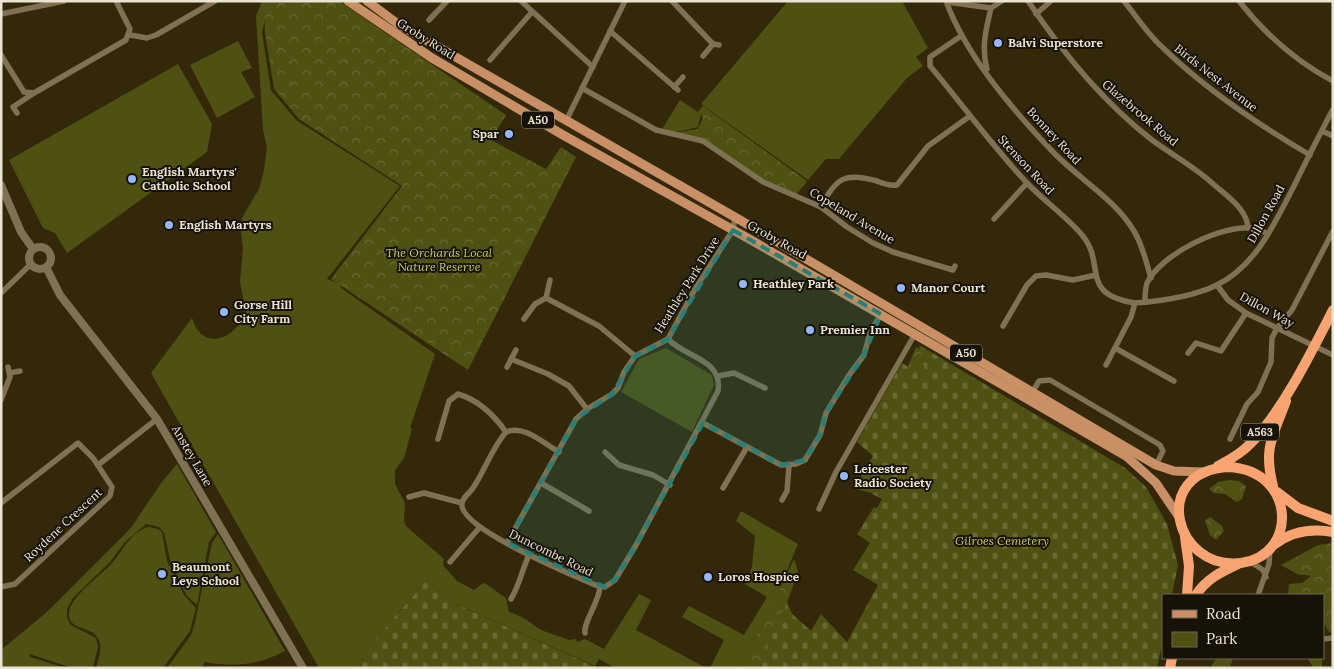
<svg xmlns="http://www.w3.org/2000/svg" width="1334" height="669" viewBox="0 0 1334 669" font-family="Lora,serif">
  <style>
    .green { fill: #4e5111 }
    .forest { fill: url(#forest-crowns) }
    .cemetery { fill: url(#cemetery-stones) }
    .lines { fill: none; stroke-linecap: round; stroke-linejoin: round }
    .street { stroke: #7f7253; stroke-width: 5.5 }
    .secondary { stroke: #7f7253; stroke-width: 8 }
    .primary { stroke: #c89064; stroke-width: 9 }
    .highway { stroke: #f9a470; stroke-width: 10 }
    .marked { fill: #258178; fill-opacity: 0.2; stroke: #258178; stroke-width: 4; stroke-dasharray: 10 6; stroke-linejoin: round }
    .poi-dot { fill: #95b6fd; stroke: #171206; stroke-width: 2 }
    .labels { text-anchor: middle; stroke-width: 4; stroke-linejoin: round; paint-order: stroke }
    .shield { fill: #171206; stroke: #aba596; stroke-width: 1 }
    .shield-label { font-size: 11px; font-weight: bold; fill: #ebe4d3 }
    .street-label { font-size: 12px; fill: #ebe4d3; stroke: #171206 }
    .poi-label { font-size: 12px; font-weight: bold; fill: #ebe4d3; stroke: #171206; text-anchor: start }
    .park-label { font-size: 12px; font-style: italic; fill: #c9d050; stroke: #171206 }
  </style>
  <defs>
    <pattern id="forest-crowns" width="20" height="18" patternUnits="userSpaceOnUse" patternTransform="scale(1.25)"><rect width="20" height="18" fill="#4e5111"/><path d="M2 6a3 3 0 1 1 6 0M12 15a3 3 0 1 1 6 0" fill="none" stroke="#686a33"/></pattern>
    <pattern id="cemetery-stones" width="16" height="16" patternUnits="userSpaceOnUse" patternTransform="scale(1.25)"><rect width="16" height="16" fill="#4e5111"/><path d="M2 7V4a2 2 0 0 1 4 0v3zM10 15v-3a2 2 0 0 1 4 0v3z" fill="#686a33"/></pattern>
  </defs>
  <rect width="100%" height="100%" fill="#33280a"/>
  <g class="green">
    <path d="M262 1H269L262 32 271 90 296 120 400 186 327 279 340 284 341 288 435 354 410 428 412 429 404 458 395 470V484L405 503 404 521 406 526 444 559 443 565 457 581 474 590 483 583 486 584 506 598 509 612 522 617 541 630 569 640 576 639 577 642 585 639 604 649 639 594 651 600 636 630 706 668H615L599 659 595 666 452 602 427 580 369 646 356 668H319L151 373 192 318C202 352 234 340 246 313L240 282 243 249 240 224 243 216 259 189 264 170 267 147 263 130 256 16Z"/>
    <path d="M788 1H902L928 48 916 57 923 66 907 78 839 159H826L808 180 701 104Z"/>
    <path d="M238 41 252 68 241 72 255 97 217 118 190 65Z"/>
    <path d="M178 64 212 124 207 152 67 253 55 233 43 228 9 160Z"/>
    <path d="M680 100 701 114 698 127 672 133 661 131Z"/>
    <path d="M666 348 712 375 714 385 692 432 621 392 639 359Z"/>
    <path d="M177 464 216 532 209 542 197 605 187 596 171 564 164 533 159 527 146 524 125 542 110 562 73 598 67 609V618L71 625 96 638 98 647 93 668H73L29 654 30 657 66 668H1V650L47 612 130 529 162 482Z"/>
    <path d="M741 511 798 544 773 604 741 668H710L724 640 682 617 689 606 744 635 767 597 745 584 752 567 755 536 736 521Z"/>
    <path d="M149 527 158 529 162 532 167 561 184 595 196 608 190 631 163 668H96C115 617 67 638 69 613 69 598 101 575 111 564 123 552 131 530 149 527Z"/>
    <path d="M218 534 285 651C255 666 236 667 204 662L203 668H167L191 635 194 626 212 543Z"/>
  </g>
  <g class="forest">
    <path d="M264 1H339L506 115 491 140 546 169 561 147 576 157 468 370 331 279 402 186 299 119 274 89 265 33Z"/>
    <path d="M703 106 807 181 797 194 770 186 704 142 672 133 698 129 703 118 698 111Z"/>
    <path d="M916 347 930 354 947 382 903 378Z"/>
    <path d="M1230 480 1239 481 1246 486 1242 499 1237 502 1225 494 1214 493 1209 489 1218 482Z"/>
    <path d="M1210 517 1222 526 1224 531 1216 540 1210 535 1205 520Z"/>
    <path d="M1333 543V633L1329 632 1323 621V595H1288L1289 584 1302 583 1311 576 1297 574 1281 565 1318 545Z"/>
    <path d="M794 559 798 571 787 603 792 614 811 631 789 668H741Z"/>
    <path d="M1217 658H1232L1233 659 1229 668H1213L1211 666Z"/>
    <path d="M1308 658H1322V668H1313Z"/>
  </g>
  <g class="cemetery">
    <path d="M919 345 1125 468 1146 487 1167 524 1178 565 1172 595H1163V640L1157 668H757L787 603 792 614 811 631 821 614 847 642 878 585 853 570 870 543 857 534 874 507 877 508 882 499 871 493 854 488 873 456 857 442 902 363 927 378Z"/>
    <path d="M427 580 452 602 598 668H356L369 646Z"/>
  </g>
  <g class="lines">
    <g class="street">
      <path d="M521 1 593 67"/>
      <path d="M672 1 713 44 719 45"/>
      <path d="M946 1C966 56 1013 110 1053 152 1079 179 1115 199 1134 231 1143 246 1146 262 1151 278"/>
      <path d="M1028 1C1062 52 1103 102 1152 140 1171 154 1193 166 1211 182 1225 195 1247 208 1248 228"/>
      <path d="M1124 1C1136 16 1147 33 1161 46 1205 89 1257 124 1310 155"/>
      <path d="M1239 1C1265 34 1295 61 1333 81"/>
      <path d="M947 2 991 8"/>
      <path d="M1 14 64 1"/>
      <path d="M1036 14 1051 1"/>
      <path d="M429 20 447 1"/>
      <path d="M610 31 678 90"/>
      <path d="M130 35 147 38 156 35 215 1"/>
      <path d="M961 36 930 57V66C963 105 992 146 1027 183 1044 201 1066 216 1082 235 1107 264 1078 294 1135 303"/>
      <path d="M1 55 24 92 34 93 126 40 130 29 116 1"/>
      <path d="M703 56 713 44"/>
      <path d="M490 60 532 12"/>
      <path d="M987 69C981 47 986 30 991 8L1002 1"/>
      <path d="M674 87 683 77"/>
      <path d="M582 88 656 130 703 141 763 182 821 207 847 227 873 243 893 252 953 270 955 266"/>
      <path d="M17 113 13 107 34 93"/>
      <path d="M566 121 625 1"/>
      <path d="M1322 131 1333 136"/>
      <path d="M821 207C836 177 846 172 877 181 884 184 890 186 897 185L928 146 970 116"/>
      <path d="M994 219 1027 183"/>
      <path d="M1217 285 1228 300 1246 313 1333 355"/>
      <path d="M1 293 31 264"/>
      <path d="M546 298 599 326 635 356"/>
      <path d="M546 298 550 280"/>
      <path d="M1145 302C1145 296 1145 289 1147 283 1161 254 1222 224 1254 228 1259 229 1264 232 1268 234"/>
      <path d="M524 319 535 304 546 298"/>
      <path d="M1003 326 1027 285 1036 276 1046 275 1073 280 1096 275"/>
      <path d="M1115 348 1174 381"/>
      <path d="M1188 353 1196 343 1221 351 1246 313"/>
      <path d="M511 359 548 374 569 386 587 409"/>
      <path d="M1106 365 1131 317 1135 303C1163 301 1192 297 1217 285 1257 265 1275 222 1295 184 1307 159 1320 134 1333 109"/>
      <path d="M507 367 516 350"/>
      <path d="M10 373 20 371"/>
      <path d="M718 376 734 373 765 388"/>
      <path d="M1033 391 1039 381 1050 380 1160 445 1163 451 1156 465"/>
      <path d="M1 400 10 377 8 367"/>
      <path d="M703 423 781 465 796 464 805 460 820 435 826 413 849 375 864 355 870 333 881 314"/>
      <path d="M438 439 449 401 458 394C478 400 494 415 506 432"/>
      <path d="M1230 439 1247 404 1258 392 1271 362 1272 338 1277 328 1292 310 1333 231"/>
      <path d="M559 452C544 444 524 424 506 432 492 448 485 470 473 488 470 493 463 497 462 503 457 528 573 575 595 585L605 587 615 580 636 545 718 391C723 359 686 358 668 339"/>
      <path d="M605 452 619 465 653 475 670 485"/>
      <path d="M98 465 157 419"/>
      <path d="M541 483 589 511"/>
      <path d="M723 488 747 447"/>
      <path d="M409 497 424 493 462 503"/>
      <path d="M782 500 787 491 789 466"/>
      <path d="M1 503 78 443 93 458 112 487 110 496 15 584 1 587"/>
      <path d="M819 509 836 472 915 334"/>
      <path d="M507 543 576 419 587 409 612 394 618 388 624 372 635 356 668 339 695 289 733 230 735 217"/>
      <path d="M1249 561 1263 570 1266 577"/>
      <path d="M450 562 479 528"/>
      <path d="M1258 595 1269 564 1270 548"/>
      <path d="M511 599C519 586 522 570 529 555"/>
      <path d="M585 633C583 623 599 602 600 587"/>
      <path d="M1323 639 1333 638"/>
    </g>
    <g class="secondary">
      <path d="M1 185 21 232 33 249"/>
      <circle cx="40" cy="258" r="11"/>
      <path d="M46 267 60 295 157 419 303 668"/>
    </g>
    <g class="primary">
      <path d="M348 1 432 58 563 135 751 240 1126 456 1156 483 1179 517"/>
      <path d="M367 1 398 24 740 220 1156 465 1174 471 1203 472"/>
    </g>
    <g class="highway">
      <path d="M1218 466C1229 460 1241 454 1250 444 1282 412 1312 351 1333 310"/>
      <path d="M1229 467C1297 471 1298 556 1241 563 1174 571 1149 471 1229 467Z"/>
      <path d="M1273 486C1263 448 1273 436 1286 401"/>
      <path d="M1277 492 1298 508 1333 521"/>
      <path d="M1185 537 1189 566 1187 595"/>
      <path d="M1275 544C1292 531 1311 528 1333 532"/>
      <path d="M1196 595C1206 579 1221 572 1238 564"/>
      <path d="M1170 668 1172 658"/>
    </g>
  </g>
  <path class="marked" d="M733 230 881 314 864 355 826 413 820 435 805 460 781 465 703 423 636 545 615 580 605 587 507 543 576 419 612 394 635 356 668 339Z"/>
  <g class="poi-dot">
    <circle cx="998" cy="43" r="5"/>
    <circle cx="509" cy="134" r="5"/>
    <circle cx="132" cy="179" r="5"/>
    <circle cx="169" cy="225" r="5"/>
    <circle cx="743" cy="284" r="5"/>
    <circle cx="901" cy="288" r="5"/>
    <circle cx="224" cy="312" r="5"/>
    <circle cx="810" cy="330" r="5"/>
    <circle cx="844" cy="476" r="5"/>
    <circle cx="162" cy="574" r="5"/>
    <circle cx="708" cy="577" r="5"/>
  </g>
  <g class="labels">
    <g class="shield">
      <rect x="522" y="111.5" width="32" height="17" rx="4"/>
      <rect x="950" y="344.5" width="32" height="17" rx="4"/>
      <rect x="1241" y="423.5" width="38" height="17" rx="4"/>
    </g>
    <g class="shield-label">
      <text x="538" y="124">A50</text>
      <text x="966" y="357">A50</text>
      <text x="1260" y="436">A563</text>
    </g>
    <g class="street-label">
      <text transform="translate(426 39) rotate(32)" y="4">Groby Road</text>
      <text transform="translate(1216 78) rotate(38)" y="4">Birds Nest Avenue</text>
      <text transform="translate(1140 113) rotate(40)" y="4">Glazebrook Road</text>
      <text transform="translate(1054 136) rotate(47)" y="4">Bonney Road</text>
      <text transform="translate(1026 165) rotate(47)" y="4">Stenson Road</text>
      <text transform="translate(1266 214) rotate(-61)" y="4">Dillon Road</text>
      <text transform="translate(852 216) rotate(31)" y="4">Copeland Avenue</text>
      <text transform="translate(777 240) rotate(29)" y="4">Groby Road</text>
      <text transform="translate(687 285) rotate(-58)" y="4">Heathley Park Drive</text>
      <text transform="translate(1267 310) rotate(29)" y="4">Dillon Way</text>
      <text transform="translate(192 456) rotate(60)" y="4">Anstey Lane</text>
      <text transform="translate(63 525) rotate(-43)" y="4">Roydene Crescent</text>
      <text transform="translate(551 553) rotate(26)" y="4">Duncombe Road</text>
    </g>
    <g class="poi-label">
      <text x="1008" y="47">Balvi Superstore</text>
      <text x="499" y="138" text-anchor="end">Spar</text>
      <text x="142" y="176">English Martyrs'<tspan x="142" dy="14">Catholic School</tspan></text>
      <text x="179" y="229">English Martyrs</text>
      <text x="753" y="288">Heathley Park</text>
      <text x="911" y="292">Manor Court</text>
      <text x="234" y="309">Gorse Hill<tspan x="234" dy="14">City Farm</tspan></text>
      <text x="820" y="334">Premier Inn</text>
      <text x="854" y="473">Leicester<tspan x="854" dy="14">Radio Society</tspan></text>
      <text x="172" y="571">Beaumont<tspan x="172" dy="14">Leys School</tspan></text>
      <text x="718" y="581">Loros Hospice</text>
    </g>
    <g class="park-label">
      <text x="439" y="257">The Orchards Local<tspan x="439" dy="14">Nature Reserve</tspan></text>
      <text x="1002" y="545">Gilroes Cemetery</text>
    </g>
  </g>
  <rect width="1334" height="669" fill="none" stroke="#ebe4d3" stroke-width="5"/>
  <rect x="1162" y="594" width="162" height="65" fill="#171206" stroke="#6c6658"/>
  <rect x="1172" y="610" width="25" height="8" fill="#c89064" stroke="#6c6658"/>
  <text x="1206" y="619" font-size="15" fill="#ebe4d3">Road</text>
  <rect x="1172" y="632" width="25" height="15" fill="#4e5111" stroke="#6c6658"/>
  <text x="1206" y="644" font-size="15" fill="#ebe4d3">Park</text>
</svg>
